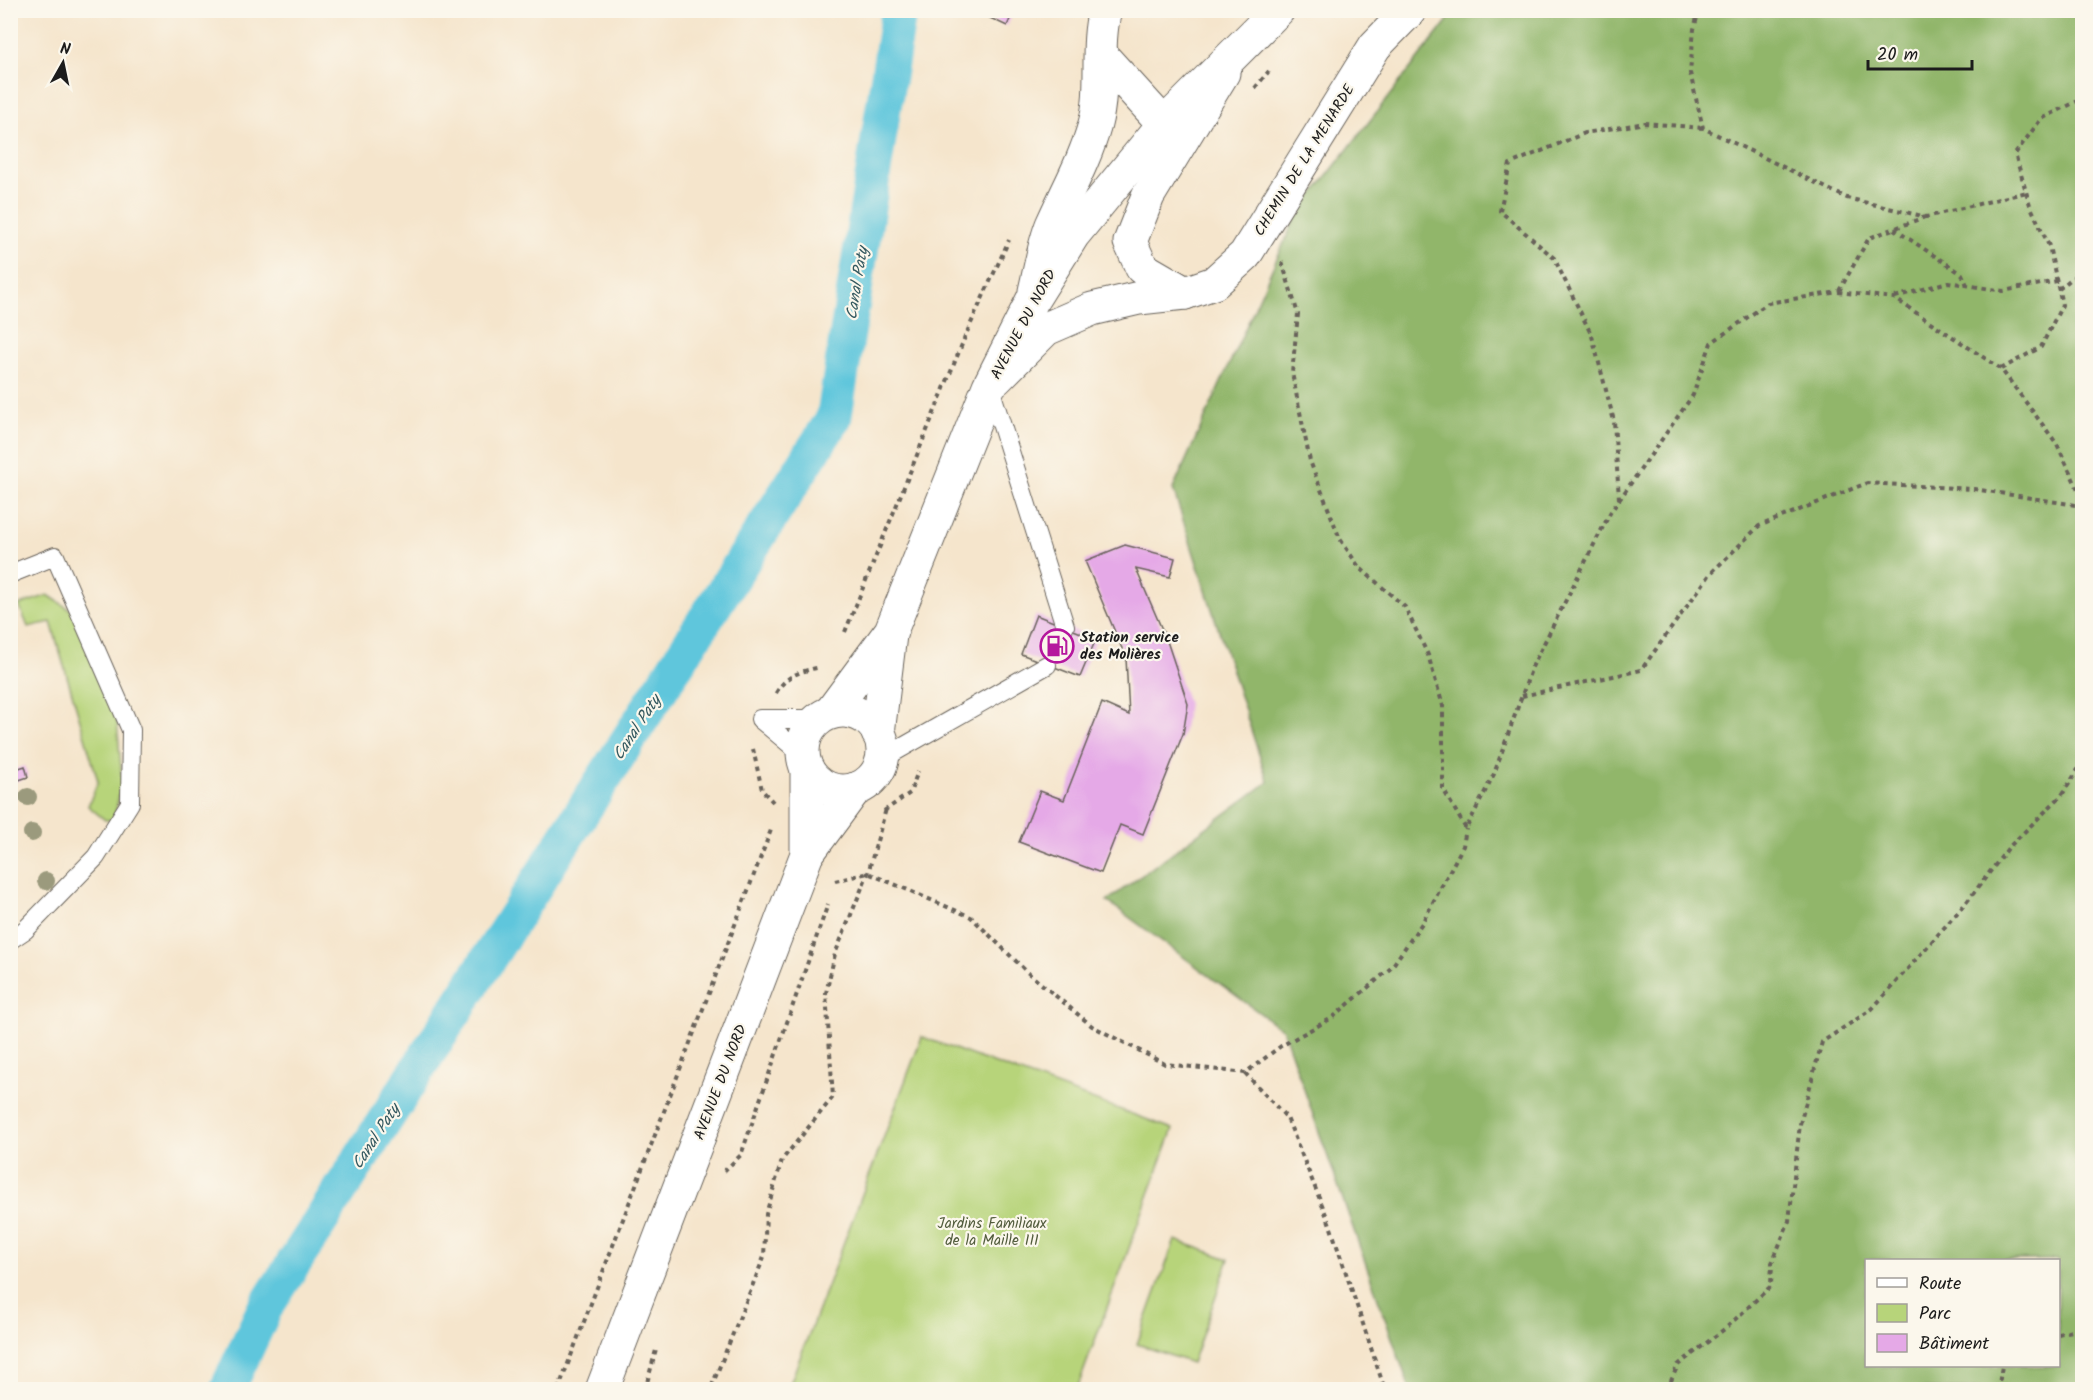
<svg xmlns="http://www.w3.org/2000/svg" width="2093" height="1400" viewBox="0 0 2093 1400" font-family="Kalam,sans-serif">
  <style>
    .green { fill: #b7d47a; stroke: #6a784b; stroke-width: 1.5 }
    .forest { fill: #91b66a; stroke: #566943; stroke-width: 1.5; fill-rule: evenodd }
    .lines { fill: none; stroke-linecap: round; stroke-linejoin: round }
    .canal { stroke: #5fc6dc; stroke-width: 36 }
    .building { fill: #e5a9e7 }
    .lane-casing { stroke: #68625a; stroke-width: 20 }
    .street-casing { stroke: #68625a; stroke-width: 35 }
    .secondary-casing { stroke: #68625a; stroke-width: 35 }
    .path { stroke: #68625a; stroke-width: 4; stroke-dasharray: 4.5 4.5; stroke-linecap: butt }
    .lane { stroke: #fff; stroke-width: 18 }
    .street { stroke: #fff; stroke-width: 33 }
    .secondary { stroke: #fff; stroke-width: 33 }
    .tree { fill: #9b9a7d }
    .labels { text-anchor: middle; stroke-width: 4.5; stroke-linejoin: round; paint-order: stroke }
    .street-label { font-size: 15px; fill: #1c1c1c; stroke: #fbf7ec }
    .poi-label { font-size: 15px; font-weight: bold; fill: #1c1c1c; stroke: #fbf7ec; text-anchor: start }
    .park-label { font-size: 15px; fill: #525c3d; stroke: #fbf7ec }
    .water-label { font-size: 16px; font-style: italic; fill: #33585f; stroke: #fbf7ec }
  </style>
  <rect width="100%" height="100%" fill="#fbf7ec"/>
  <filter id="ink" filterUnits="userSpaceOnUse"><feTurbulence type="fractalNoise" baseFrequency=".0167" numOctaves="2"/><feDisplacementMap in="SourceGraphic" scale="12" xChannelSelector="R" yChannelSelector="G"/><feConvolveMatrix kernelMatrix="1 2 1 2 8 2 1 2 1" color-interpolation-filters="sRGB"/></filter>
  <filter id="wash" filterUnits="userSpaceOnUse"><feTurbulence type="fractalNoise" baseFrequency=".008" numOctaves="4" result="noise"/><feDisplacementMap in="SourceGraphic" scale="24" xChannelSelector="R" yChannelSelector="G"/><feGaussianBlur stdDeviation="1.35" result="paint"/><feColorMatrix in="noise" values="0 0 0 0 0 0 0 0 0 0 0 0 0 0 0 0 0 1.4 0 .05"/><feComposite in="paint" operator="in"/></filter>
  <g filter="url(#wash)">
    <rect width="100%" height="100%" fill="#f5e5cc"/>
    <g class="green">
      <path d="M48 595 74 612 117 720 122 781 114 820H105L88 806 98 781 51 622 28 627 19 605Z"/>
      <path d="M922 1037 1173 1129 1077 1389H788Z"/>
      <path d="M1175 1240 1229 1259 1192 1363 1137 1344Z"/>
    </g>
    <path class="forest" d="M1455 11H2082V1389H1410L1283 1030 1107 901 1268 782 1173 489 1296 216ZM1866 1260H2058V1366H1866Z"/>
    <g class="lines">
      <path class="canal" d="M227 1390 265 1308 834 418 899 10"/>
    </g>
    <g id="blocks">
      <g class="building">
        <path d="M973 10H1014L1007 26Z"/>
        <path d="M1125 545 1175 558 1170 577 1136 569 1167 641 1188 704 1183 734 1143 834 1120 825 1101 873 1019 842 1040 791 1064 800 1102 703 1129 715 1126 658 1085 561Z"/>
        <path d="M1036 615 1096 639 1080 677 1021 654Z"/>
        <path d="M25 766 28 777 10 783V771Z"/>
      </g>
    </g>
  </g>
  <g filter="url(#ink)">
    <use href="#blocks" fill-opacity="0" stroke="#68625a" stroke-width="1.5"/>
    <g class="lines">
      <g class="lane-casing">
        <g id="lane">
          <path d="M990 388 1065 626"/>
          <path d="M10 574 55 556 131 730 130 803 96 857 25 930 10 940"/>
          <path d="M803 755 760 719H818"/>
          <path d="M882 759 1047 665"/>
        </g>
      </g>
      <g class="street-casing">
        <g id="street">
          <path d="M1102 56 1164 124"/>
          <path d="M1035 291C1040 270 1044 245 1052 225 1067 191 1085 160 1095 124 1105 87 1095 47 1105 10"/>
          <path d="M1185 293 1142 268 1130 242 1148 196 1223 73"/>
          <path d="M996 379 1046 329 1092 309 1139 298 1185 293 1214 283 1245 255 1375 46 1410 10"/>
        </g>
      </g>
      <g class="secondary-casing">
        <g id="secondary">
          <circle cx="843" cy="751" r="40"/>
          <path d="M831 712 891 631 989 386 1033 299 1073 235 1164 124 1278 10"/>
          <path d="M878 733 890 635"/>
          <path d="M807 854 855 789"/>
          <path d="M602 1390 807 854V769"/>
        </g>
      </g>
      <g class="path">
        <path d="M1699 10 1694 29 1690 73 1703 128 1847 198 1926 217 2027 192"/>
        <path d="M1255 88 1269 71"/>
        <path d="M1894 229 1962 274 1967 285"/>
        <path d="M1282 262 1298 314 1292 373 1310 461 1340 539 1359 567 1405 607 1428 655 1443 706V789L1466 829 1494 774 1532 667 1610 513 1693 395 1711 343 1768 303 1838 292 1894 298 2001 369 2057 444 2082 498"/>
        <path d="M2059 289 2082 270"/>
        <path d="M1839 291 1869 238 1925 217"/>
        <path d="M1895 297 1948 282 2003 291 2057 281"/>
        <path d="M2001 369 2041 347 2062 305 2049 246 2030 205 2015 154 2041 119 2082 99"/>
        <path d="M1619 499 1614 421 1592 336 1554 258 1500 211 1510 164 1585 133 1645 123 1703 128"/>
        <path d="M845 632 967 332 1009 240"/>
        <path d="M776 693C786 675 801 671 821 667"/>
        <path d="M1522 696 1641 670 1711 573 1759 526 1867 483 1974 489 2082 506"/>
        <path d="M753 749 762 790 773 802"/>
        <path d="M884 811 910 793 918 771"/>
        <path d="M835 881 868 873 971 917 1027 972 1092 1026 1165 1064 1245 1073 1281 1046 1332 1018 1391 968 1422 923 1463 846 1466 829"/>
        <path d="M1245 1073 1287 1118 1329 1222 1385 1390"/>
        <path d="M724 1171 741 1155 828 904"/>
        <path d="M2058 1334 2082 1329"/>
        <path d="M558 1390 771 830"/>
        <path d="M645 1390 656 1350"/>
        <path d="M704 1390 711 1388 764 1257 766 1214 782 1160 833 1097 826 993 835 954 868 873 886 809"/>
        <path d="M1667 1390 1678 1365 1727 1327 1771 1286 1772 1263 1789 1221 1800 1124 1822 1042 1872 1009 1966 903 2009 847 2062 795 2082 763"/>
        <path d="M1998 1390 2002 1366"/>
      </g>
      <use href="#lane" class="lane"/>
      <use href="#street" class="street"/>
      <use href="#secondary" class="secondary"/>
    </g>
    <g class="tree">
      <circle cx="28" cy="797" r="9"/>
      <circle cx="32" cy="833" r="9"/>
      <circle cx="46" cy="881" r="9"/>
    </g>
  </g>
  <defs>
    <g id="fuel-ring" transform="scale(1.725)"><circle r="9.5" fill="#fbf7ec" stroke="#b5179e" stroke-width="1.5"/><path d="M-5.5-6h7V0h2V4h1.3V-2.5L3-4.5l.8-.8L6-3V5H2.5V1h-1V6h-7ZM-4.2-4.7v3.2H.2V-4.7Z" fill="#b5179e"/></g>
  </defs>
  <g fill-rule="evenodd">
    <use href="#fuel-ring" x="1057" y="646"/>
  </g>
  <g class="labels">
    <g class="street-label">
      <text transform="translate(1304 160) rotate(-58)" y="5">CHEMIN DE LA MENARDE</text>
      <text transform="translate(1023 324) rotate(-62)" y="5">AVENUE DU NORD</text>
      <text transform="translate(720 1082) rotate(-69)" y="5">AVENUE DU NORD</text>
    </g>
    <g class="poi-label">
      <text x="1080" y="642">Station service<tspan x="1080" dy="17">des Molières</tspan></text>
    </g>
    <g class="park-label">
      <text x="992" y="1228">Jardins Familiaux<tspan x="992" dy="17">de la Maille III</tspan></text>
    </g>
    <g class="water-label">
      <text transform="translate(856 283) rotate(-81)" y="6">Canal Paty</text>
      <text transform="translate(636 727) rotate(-57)" y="6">Canal Paty</text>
      <text transform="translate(375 1136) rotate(-57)" y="6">Canal Paty</text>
    </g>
  </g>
  <rect width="2093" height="1400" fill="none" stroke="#fbf7ec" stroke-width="36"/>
  <rect x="1865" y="1259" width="195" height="108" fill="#fbf7ec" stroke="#a29f99" stroke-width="1.5"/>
  <rect x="1877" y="1278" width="30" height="9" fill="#ffffff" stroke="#a29f99" stroke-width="1.5"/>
  <text x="1919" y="1289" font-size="18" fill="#1c1c1c">Route</text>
  <rect x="1877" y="1304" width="30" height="18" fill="#b7d47a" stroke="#a29f99" stroke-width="1.5"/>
  <text x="1919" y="1319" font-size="18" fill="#1c1c1c">Parc</text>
  <rect x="1877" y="1334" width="30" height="18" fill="#e5a9e7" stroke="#a29f99" stroke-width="1.5"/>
  <text x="1919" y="1349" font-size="18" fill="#1c1c1c">Bâtiment</text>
  <g transform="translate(63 63) rotate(9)" stroke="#fbf7ec" stroke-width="4.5" paint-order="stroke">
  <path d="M0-4.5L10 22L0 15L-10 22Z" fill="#1c1c1c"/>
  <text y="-9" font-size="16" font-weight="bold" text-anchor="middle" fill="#1c1c1c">N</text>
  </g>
  <path d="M1868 60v9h104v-9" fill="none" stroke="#1c1c1c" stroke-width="3"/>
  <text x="1877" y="60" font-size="18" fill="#1c1c1c" stroke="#fbf7ec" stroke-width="4.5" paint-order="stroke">20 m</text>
</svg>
